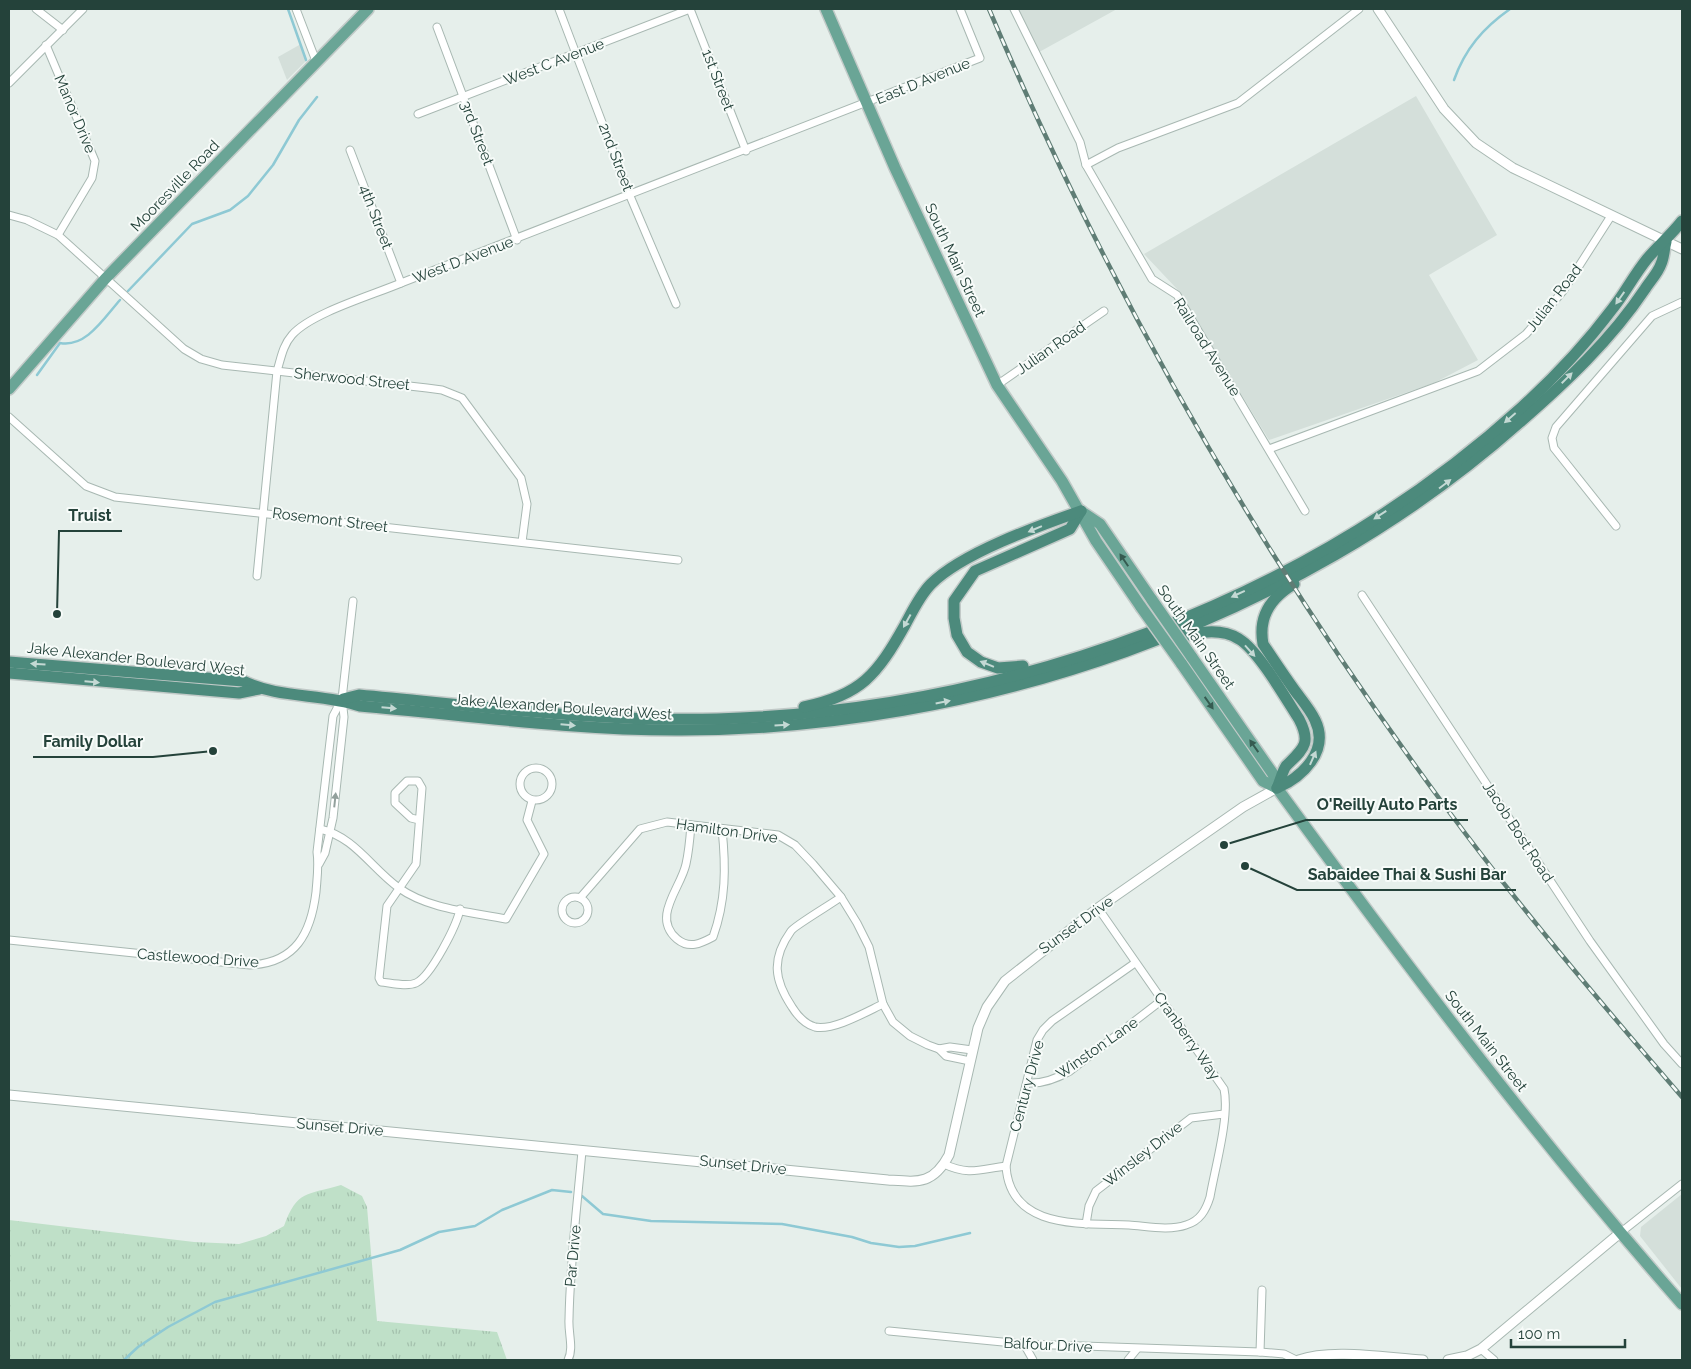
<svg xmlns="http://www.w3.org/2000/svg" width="1691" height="1369" viewBox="0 0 1691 1369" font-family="Raleway,sans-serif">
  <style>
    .built { fill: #d4dfda }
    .grass { fill: url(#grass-tufts) }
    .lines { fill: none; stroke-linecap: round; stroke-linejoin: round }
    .stream { stroke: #8ec9d4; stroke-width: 2.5 }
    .minor-casing { stroke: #a8b8b2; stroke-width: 9 }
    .tertiary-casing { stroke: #a8b8b2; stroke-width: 11 }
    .primary-casing { stroke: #c2cac8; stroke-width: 14 }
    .trunk-casing { stroke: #c2cac8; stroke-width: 14 }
    .minor { stroke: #fff; stroke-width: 7 }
    .tertiary { stroke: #fff; stroke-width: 9 }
    .primary { stroke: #6aa596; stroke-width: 11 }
    .trunk { stroke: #4c8a7c; stroke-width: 11 }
    .rail-casing { stroke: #5f7d75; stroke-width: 4.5 }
    .rail { stroke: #f7fbf9; stroke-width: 2.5; stroke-dasharray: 8; stroke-linecap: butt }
    .primary-bridge-casing { stroke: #c2cac8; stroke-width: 14; stroke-linecap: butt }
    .primary-bridge { stroke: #6aa596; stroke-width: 11 }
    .oneway { fill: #c4d9d4 }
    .oneway2 { fill: #365b51 }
    .oneway3 { fill: #92a09c }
    .labels { text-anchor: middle; stroke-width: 4; stroke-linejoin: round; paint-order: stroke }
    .street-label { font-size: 15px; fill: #24423a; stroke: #f7fbf9 }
    .leader { fill: none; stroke: #24423a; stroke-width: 2 }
    .callout-dot { fill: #24423a; stroke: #f7fbf9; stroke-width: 2 }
    .callout-label { font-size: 16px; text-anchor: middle; font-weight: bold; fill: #24423a; stroke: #f7fbf9; stroke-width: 4; stroke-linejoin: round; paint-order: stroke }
  </style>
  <defs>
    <pattern id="grass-tufts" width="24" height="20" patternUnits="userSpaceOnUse" patternTransform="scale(1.25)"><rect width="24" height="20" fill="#bfe0c8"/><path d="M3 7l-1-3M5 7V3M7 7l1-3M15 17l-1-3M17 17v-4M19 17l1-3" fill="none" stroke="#a4c1ad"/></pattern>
  </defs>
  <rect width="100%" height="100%" fill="#e6efeb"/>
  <g class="built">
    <path d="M1013 9H1117L1032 56Z"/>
    <path d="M301 44 307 60 287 80 278 57Z"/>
    <path d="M1416 96 1497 235 1429 275 1478 360 1434 383 1269 440 1177 289 1144 254Z"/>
    <path d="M1682 1194V1289L1640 1236 1641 1227Z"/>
  </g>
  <path class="grass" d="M341 1185 362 1196 367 1207 377 1321 497 1332 507 1360H9V1220L194 1242 239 1244 266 1236 284 1226C297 1190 307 1195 341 1185Z"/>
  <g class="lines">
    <g class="stream">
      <path d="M288 9 306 60"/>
      <path d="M1454 80C1465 49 1483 28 1510 9"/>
      <path d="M128 291 192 224 230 210 248 196 273 165 299 120 317 97"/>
      <path d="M37 375 60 343C86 348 104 318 120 300"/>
      <path d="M582 1196 603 1214 651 1221 782 1224 852 1237 871 1243 899 1247 915 1246 970 1233"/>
      <path d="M124 1360 138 1347 168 1327 215 1302 400 1250 439 1232 475 1226 502 1210 552 1190 571 1192"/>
    </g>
    <g class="minor-casing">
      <g id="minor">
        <path d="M36 9 63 30"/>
        <path d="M296 9 316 61"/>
        <path d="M559 9 630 196 676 304"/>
        <path d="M690 9 746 151"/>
        <path d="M1014 9 1080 142 1086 165 1152 279 1177 295 1305 511"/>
        <path d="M437 27 517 240"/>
        <path d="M46 45 95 161 92 178 58 235"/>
        <path d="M9 83 83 9"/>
        <path d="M418 114 690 9"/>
        <path d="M350 150 401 283"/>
        <path d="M1086 165 1118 148 1238 103 1359 9"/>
        <path d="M9 215 27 220 58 235 184 349 201 359 222 365 427 388 442 390 462 398 521 478 527 504 522 542"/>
        <path d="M997 385 1104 311"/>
        <path d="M9 417 86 486 115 497 678 560"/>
        <path d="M1269 449 1478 371 1526 334 1563 291 1611 216"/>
        <path d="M1616 526 1554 448 1552 438 1556 427 1652 316 1682 302"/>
        <path d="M257 576 277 371C281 358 283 345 292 335 311 313 373 295 401 283L980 58 960 9"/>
        <path d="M1362 595 1590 941 1664 1044 1682 1064"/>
        <circle cx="536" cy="784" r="16"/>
        <path d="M419 820 411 818 395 803V793L407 781H418L422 788 416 864 387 906 379 978 381 982C391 983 407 987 416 983 431 976 457 925 460 909"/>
        <path d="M691 825C690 838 689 851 686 864 681 888 651 917 677 939 689 949 700 944 713 937 726 901 726 867 722 829"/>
        <path d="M320 829C355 837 371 868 399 888 428 909 471 912 506 919L544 854 527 820 532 801"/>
        <path d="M319 864 325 853 333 818 344 717 342 699 353 601"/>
        <path d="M841 897C833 903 794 926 791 931 771 959 774 980 792 1007 797 1015 804 1024 815 1027 833 1031 866 1012 883 1004"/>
        <circle cx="575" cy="910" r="13"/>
        <path d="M580 898 640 829 667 822 778 835 795 845 813 864 841 897 857 923 869 947 883 1004 893 1022 910 1036 928 1045 939 1049 950 1047 972 1050"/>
        <path d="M1098 908 1224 1089C1230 1116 1215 1168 1210 1197 1206 1210 1200 1221 1186 1225 1169 1231 1146 1226 1129 1225 1081 1223 1010 1230 1006 1166L1037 1040 1043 1030 1052 1021 1135 963"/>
        <path d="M9 940 250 965C296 963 311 933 316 892 317 878 319 866 317 852L333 716 342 699"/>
        <path d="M939 1049 946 1056 970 1061"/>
        <path d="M1028 1083C1043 1084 1056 1079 1070 1071L1162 1000"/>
        <path d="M944 1164C969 1176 981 1169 1006 1166"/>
        <path d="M1086 1224 1089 1206 1096 1191 1191 1118 1224 1114"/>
        <path d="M1620 1233 1682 1184"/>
        <path d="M889 1331 1024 1344 1260 1352 1284 1354 1296 1360"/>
        <path d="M1024 1344 1033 1360"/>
        <path d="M1481 1349 1494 1360"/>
        <path d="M1260 1352 1262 1290"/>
        <path d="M568 1360C574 1348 568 1333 569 1319 570 1263 577 1207 582 1151"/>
        <path d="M1128 1360 1137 1349"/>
      </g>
    </g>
    <g class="tertiary-casing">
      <g id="tertiary">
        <path d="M1378 9 1444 109 1476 143 1513 168 1682 249"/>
        <path d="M9 1095 888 1180C918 1182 933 1185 949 1155L978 1028 987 1007 1005 981 1098 908 1243 807 1277 788"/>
        <path d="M1299 1360C1331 1348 1388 1358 1423 1360"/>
        <path d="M1448 1360 1467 1356 1481 1349 1620 1233"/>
      </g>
    </g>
    <g class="primary-casing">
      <g id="primary">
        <path d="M826 9 895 168 997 385 1062 481 1096 541 1141 607"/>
        <path d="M9 389 105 279 368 9"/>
        <path d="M1082 512 1100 524 1152 600"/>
        <path d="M1191 656 1273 774 1277 788C1406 965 1538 1140 1682 1304"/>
        <path d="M1181 663 1263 781 1277 788"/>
      </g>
    </g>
    <g class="trunk-casing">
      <g id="trunk">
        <path d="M1175 639C1195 632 1220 627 1239 639 1258 650 1286 699 1299 719 1312 744 1303 749 1286 766 1282 772 1280 782 1277 788"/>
        <path d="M9 662 243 681C279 699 322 693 360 706 465 715 571 730 677 730 975 731 1295 622 1519 423 1565 383 1611 340 1645 289 1650 281 1658 273 1661 264 1664 258 1664 249 1666 242"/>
        <path d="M1023 666 998 668 981 662 967 652 957 635 954 618V601L975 571 1070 529 1081 511"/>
        <path d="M9 673 239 693 259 689"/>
        <path d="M343 699 359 695C479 706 597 722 717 719 1007 710 1306 603 1522 407 1555 377 1586 344 1613 308 1625 293 1634 275 1647 259 1658 246 1671 235 1682 221"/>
        <path d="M804 707C861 695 877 675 905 625 912 612 920 595 931 584 962 553 1038 526 1081 511"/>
        <path d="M1277 788C1302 777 1330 751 1315 720 1310 709 1300 698 1293 688 1283 674 1273 659 1263 644 1258 617 1270 598 1294 584"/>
      </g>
    </g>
    <use href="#minor" class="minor"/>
    <use href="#tertiary" class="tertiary"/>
    <use href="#primary" class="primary"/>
    <use href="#trunk" class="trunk"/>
    <g class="rail-casing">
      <path id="rail" d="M989 9C1109 292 1264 562 1447 809 1521 909 1601 1003 1682 1097"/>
    </g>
    <use href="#rail" class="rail"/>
    <g class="primary-bridge-casing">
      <g id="primary-bridge">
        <path d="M1152 600 1191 656"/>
        <path d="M1141 607 1181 663"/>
      </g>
    </g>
    <use href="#primary-bridge" class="primary-bridge"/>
  </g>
  <defs><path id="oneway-solid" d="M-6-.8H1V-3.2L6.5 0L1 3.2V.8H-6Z" transform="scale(1.25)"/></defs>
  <g class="oneway">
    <use href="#oneway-solid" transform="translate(1620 298) rotate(125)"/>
    <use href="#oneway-solid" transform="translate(1567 378) rotate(-45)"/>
    <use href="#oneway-solid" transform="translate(1510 418) rotate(139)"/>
    <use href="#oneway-solid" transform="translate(1445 484) rotate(-37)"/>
    <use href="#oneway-solid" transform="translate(1380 515) rotate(147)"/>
    <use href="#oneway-solid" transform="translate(1035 529) rotate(157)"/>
    <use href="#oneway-solid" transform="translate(1238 594) rotate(155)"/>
    <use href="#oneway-solid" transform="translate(907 621) rotate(119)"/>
    <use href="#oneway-solid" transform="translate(1250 651) rotate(48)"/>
    <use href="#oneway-solid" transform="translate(38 664) rotate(-176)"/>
    <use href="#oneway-solid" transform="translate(987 664) rotate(-158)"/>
    <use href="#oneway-solid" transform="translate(92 682) rotate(5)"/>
    <use href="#oneway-solid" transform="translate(943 702) rotate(-11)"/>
    <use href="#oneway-solid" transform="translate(389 708) rotate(5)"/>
    <use href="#oneway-solid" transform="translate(568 725) rotate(5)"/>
    <use href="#oneway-solid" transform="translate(782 725) rotate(-4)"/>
    <use href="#oneway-solid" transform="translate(1313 758) rotate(-66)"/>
  </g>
  <g class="oneway2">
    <use href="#oneway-solid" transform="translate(1124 560) rotate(-124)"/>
    <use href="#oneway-solid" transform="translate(1209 703) rotate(55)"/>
    <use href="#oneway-solid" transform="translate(1254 746) rotate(-125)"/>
  </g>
  <use class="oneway3" href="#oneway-solid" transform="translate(335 800) rotate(-84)"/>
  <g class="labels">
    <g class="street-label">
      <text transform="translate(554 62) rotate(-21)" y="5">West C Avenue</text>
      <text transform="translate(718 80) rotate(69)" y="5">1st Street</text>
      <text transform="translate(923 81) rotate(-22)" y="5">East D Avenue</text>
      <text transform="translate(75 114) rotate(67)" y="5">Manor Drive</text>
      <text transform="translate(477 133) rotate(69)" y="5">3rd Street</text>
      <text transform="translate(616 157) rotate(69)" y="5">2nd Street</text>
      <text transform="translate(175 186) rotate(-46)" y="5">Mooresville Road</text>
      <text transform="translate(376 217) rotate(69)" y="5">4th Street</text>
      <text transform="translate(463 260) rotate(-21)" y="5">West D Avenue</text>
      <text transform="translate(955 260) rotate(65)" y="5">South Main Street</text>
      <text transform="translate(1554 298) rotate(-52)" y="5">Julian Road</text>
      <text transform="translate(1207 347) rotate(58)" y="5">Railroad Avenue</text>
      <text transform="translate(1051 348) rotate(-35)" y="5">Julian Road</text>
      <text transform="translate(352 379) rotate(6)" y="5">Sherwood Street</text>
      <text transform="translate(330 520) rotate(7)" y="5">Rosemont Street</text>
      <text transform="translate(1196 637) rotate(55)" y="5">South Main Street</text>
      <text transform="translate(136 659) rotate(6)" y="5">Jake Alexander Boulevard West</text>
      <text transform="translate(563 707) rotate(4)" y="5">Jake Alexander Boulevard West</text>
      <text transform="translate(727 831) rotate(8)" y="5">Hamilton Drive</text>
      <text transform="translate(1518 832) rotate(57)" y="5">Jacob Bost Road</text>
      <text transform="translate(1076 925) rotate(-36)" y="5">Sunset Drive</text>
      <text transform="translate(198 958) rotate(4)" y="5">Castlewood Drive</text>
      <text transform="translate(1187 1036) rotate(55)" y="5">Cranberry Way</text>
      <text transform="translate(1486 1041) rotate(52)" y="5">South Main Street</text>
      <text transform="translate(1097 1048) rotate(-35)" y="5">Winston Lane</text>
      <text transform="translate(1027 1086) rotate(-75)" y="5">Century Drive</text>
      <text transform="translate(340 1127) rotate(5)" y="5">Sunset Drive</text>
      <text transform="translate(1143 1154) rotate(-38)" y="5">Winsley Drive</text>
      <text transform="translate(743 1165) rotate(6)" y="5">Sunset Drive</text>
      <text transform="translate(573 1256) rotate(-85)" y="5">Par Drive</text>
      <text transform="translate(1048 1345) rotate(3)" y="5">Balfour Drive</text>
    </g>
  </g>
  <path class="leader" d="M57 614L59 531H122M213 751L153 757H33M1224 845L1306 820H1468M1245 866L1297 890H1516"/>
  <g class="callout-dot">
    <circle cx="57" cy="614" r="5"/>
    <circle cx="213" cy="751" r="5"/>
    <circle cx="1224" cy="845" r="5"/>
    <circle cx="1245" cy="866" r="5"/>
  </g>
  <g class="callout-label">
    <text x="90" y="521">Truist</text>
    <text x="93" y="747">Family Dollar</text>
    <text x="1387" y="810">O'Reilly Auto Parts</text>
    <text x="1407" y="880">Sabaidee Thai &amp; Sushi Bar</text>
  </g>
  <rect width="1691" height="1369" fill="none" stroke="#24423a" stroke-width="20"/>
  <path d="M1511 1339v8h114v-8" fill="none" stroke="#24423a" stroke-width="2.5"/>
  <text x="1518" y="1339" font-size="15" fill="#24423a" stroke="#f7fbf9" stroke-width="4" paint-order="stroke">100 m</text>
</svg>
